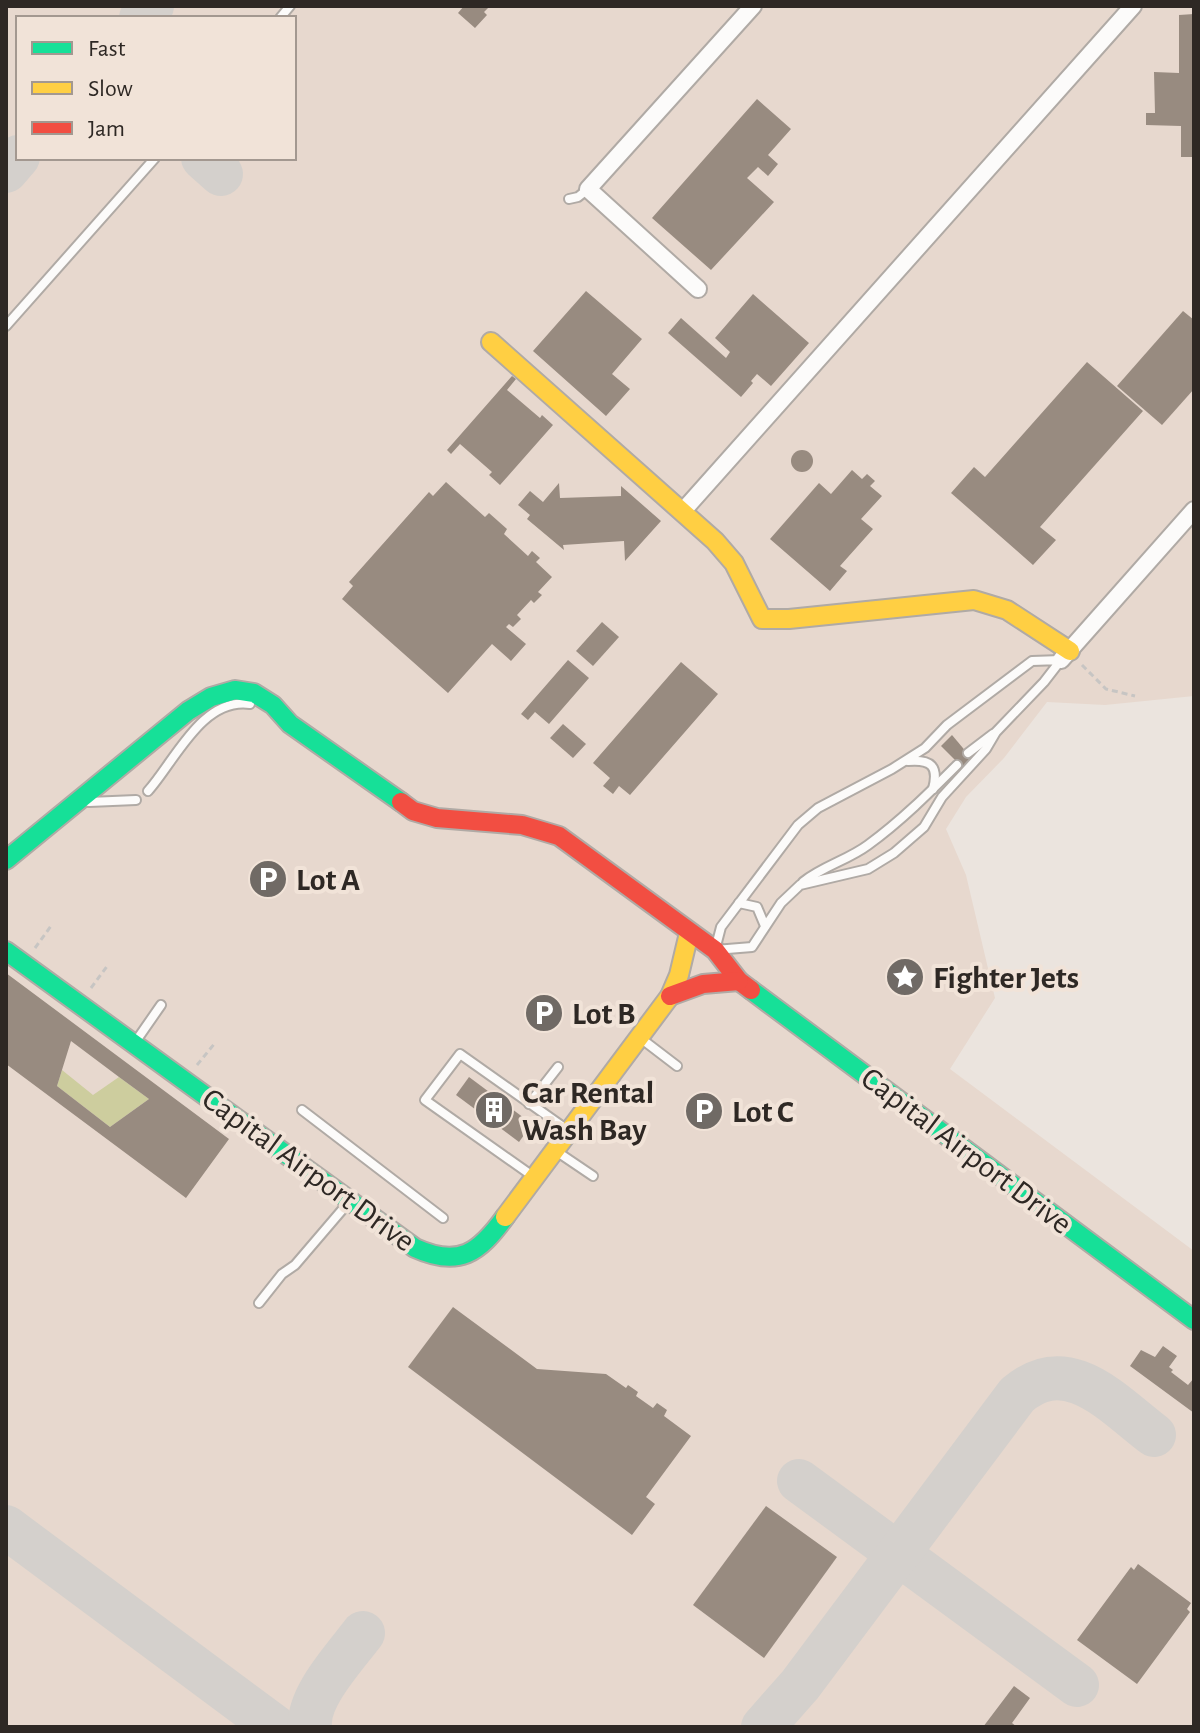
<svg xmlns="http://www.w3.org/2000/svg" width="1200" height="1733" viewBox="0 0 1200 1733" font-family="'Alegreya Sans',sans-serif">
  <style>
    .built { fill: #e7d8ce; fill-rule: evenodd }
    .green { fill: #cdcd9e }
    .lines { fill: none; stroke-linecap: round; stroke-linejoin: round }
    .taxiway { stroke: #d4d0cc; stroke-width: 44 }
    .building { fill: #988b80; fill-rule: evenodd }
    .lane-casing { stroke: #b0aaa5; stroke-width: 12 }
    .street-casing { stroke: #b0aaa5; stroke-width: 20 }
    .fast-casing { stroke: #b0aaa5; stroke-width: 22 }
    .slow-casing { stroke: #b0aaa5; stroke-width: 22 }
    .jam-casing { stroke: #b0aaa5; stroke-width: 22 }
    .path { stroke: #c7c5c3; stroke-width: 3; stroke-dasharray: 6 4; stroke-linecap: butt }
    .lane { stroke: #fcfbfa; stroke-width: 8 }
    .street { stroke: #fcfbfa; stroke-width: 16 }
    .fast { stroke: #16e098; stroke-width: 18 }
    .slow { stroke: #ffcf43; stroke-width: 18 }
    .jam { stroke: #f24e42; stroke-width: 18 }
    .labels { text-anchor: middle; stroke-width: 8; stroke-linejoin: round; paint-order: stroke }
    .poi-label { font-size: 32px; font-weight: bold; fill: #2e2824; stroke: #f1e3d8; text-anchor: start }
    .street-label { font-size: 32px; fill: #2e2824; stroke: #f1e3d8 }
  </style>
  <rect width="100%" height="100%" fill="#ebe4de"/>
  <path class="built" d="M6 6H1194V696L1105 705 1047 702 1004 758 966 797 946 829 966 875 995 998 950 1069 1194 1251V1727H6ZM18 18H294V158H18Z"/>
  <path class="green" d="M62 1070 93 1095 119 1077 149 1099 110 1127 57 1086Z"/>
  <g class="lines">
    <g class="taxiway">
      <path d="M141 18 152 6"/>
      <path d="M203 158 221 174"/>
      <path d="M6 171 18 157"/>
      <path d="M799 1481 1077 1685"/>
      <path d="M6 1527 275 1727"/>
      <path d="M310 1727C307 1697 345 1657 363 1633"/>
      <path d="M763 1727 800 1685 1017 1395C1068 1351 1113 1404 1154 1435"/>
    </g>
  </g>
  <g class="building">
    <path d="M464 6H490L484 12 487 15 475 28 458 13Z"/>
    <path d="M1194 14V157H1181V126L1146 125V113H1155L1154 72 1179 73V15Z"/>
    <path d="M757 99 791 129 768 155 778 164 768 176 758 167 747 178 774 202 711 270 652 218Z"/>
    <path d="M586 291 642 339 612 374 630 389 606 416 533 351Z"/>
    <path d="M753 294 809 343 771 386 757 374 751 381 753 383 741 397 668 333 681 318 726 358 730 352 715 338Z"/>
    <path d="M1183 311 1194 320V389L1162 425 1117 386Z"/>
    <path d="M1087 362 1143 411 1040 527 1056 540 1033 565 951 493 974 467 985 477Z"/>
    <path d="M512 376 516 379 507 390 540 418 542 415 553 425 500 485 489 475 492 472 460 444 451 454 447 450Z"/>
    <circle cx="802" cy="461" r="11"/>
    <path d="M852 470 862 479 867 474 875 481 870 486 882 496 861 519 873 529 840 566 847 571 830 591 770 539 819 483 831 494Z"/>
    <path d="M446 482 485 517 489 513 507 529 504 534 528 556 532 551 540 558 536 562 552 577 538 592 542 595 534 603 531 600 517 615 521 619 513 627 509 624 506 627 526 644 511 661 492 644 448 693 342 599 353 586 349 582 429 492 433 496Z"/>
    <path d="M559 483 560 498 621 496V486L661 521 625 561 624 541 563 545 564 550 527 519 530 515 518 505 530 491 543 502Z"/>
    <path d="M602 622 619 637 593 666 576 651Z"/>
    <path d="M568 660 589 678 549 724 535 712 528 720 521 714Z"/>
    <path d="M681 662 718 694 630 795 619 786 613 794 603 786 610 778 593 763Z"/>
    <path d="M563 724 586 744 573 758 550 738Z"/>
    <path d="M952 735 973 760 963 768 941 746Z"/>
    <path d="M6 973 229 1139 186 1198 6 1064ZM71 1041 119 1077 149 1099 110 1127 57 1086Z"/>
    <path d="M469 1077 532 1124 519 1142 456 1095Z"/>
    <path d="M453 1307 537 1369 606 1374 626 1388 628 1385 638 1392 636 1396 653 1408 657 1403 667 1410 664 1416 691 1436 646 1497 655 1504 632 1535 408 1367Z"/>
    <path d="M1163 1346 1177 1356 1169 1367 1173 1370 1171 1372 1188 1385 1194 1378V1413L1130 1366 1141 1350 1155 1357Z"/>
    <path d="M766 1506 837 1557 764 1658 693 1605Z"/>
    <path d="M1138 1564 1191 1603 1187 1609 1190 1612 1137 1684 1077 1640 1131 1567 1134 1570Z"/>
    <path d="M1014 1686 1030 1698 1012 1723 1017 1727H983Z"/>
  </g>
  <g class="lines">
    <g class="lane-casing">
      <g id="lane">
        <path d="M280 18 290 6"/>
        <path d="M569 199 578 197 588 189"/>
        <path d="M6 326 155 158"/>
        <path d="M1061 660 1044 682 996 732 986 749 942 797 924 827 894 853 868 869 800 885 781 903 752 947 715 950 721 927 798 825 818 808 892 769 925 748 947 725 1032 661Z"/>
        <path d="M968 753 993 734"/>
        <path d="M908 761C931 759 939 766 933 789"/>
        <path d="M148 791C175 761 202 697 250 704"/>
        <path d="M89 802 136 800"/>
        <path d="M803 882C823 866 848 860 868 845 901 821 929 793 957 765"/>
        <path d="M739 903 757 907 765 926"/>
        <path d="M643 1040 677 1066"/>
        <path d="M136 1041 161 1005"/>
        <path d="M529 1104 558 1067"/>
        <path d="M302 1110 443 1218"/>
        <path d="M556 1151 593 1176"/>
        <path d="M534 1177 425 1100 460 1054 566 1129"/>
        <path d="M259 1303 282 1274 295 1265 348 1203"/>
      </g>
    </g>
    <g class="street-casing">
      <g id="street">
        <path d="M698 289 588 189 753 6"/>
        <path d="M682 512 1133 6"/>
        <path d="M1061 660 1194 510"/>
      </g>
    </g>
    <g class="fast-casing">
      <g id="fast">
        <path d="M6 860 188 711 211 697 235 690 254 693 273 705 290 724 401 802"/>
        <path d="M6 951 415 1248C459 1268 479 1253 505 1217"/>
        <path d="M751 990 1194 1320"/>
      </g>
    </g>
    <g class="slow-casing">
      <g id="slow">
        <path d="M491 342 715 541 734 563 762 619H789L974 600 1007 610 1070 651"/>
        <path d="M505 1217 670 996 679 975 689 933"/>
      </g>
    </g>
    <g class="jam-casing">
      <g id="jam">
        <path d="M401 802 413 811 437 818 522 825 559 836 715 950 739 981 751 990"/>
        <path d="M670 996 703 984 739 981"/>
      </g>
    </g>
    <g class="path">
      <path d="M1082 665 1106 689 1135 696"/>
      <path d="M35 948 51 926"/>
      <path d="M91 988 108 965"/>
      <path d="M197 1065 215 1043"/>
    </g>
    <use href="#lane" class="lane"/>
    <use href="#street" class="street"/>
    <use href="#fast" class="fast"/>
    <use href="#slow" class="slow"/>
    <use href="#jam" class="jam"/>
  </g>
  <defs>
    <g id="parking-disc" transform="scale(2)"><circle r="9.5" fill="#706a65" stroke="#f1e3d8"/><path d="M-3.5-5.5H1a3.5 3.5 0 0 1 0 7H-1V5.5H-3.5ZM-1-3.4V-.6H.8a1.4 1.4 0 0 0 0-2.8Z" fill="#fff"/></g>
    <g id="sight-disc" transform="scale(2)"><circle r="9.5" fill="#706a65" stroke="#f1e3d8"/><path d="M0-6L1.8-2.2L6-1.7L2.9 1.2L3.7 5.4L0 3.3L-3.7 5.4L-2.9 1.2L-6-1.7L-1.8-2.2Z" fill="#fff"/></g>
    <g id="building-disc" transform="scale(2)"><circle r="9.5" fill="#706a65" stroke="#f1e3d8"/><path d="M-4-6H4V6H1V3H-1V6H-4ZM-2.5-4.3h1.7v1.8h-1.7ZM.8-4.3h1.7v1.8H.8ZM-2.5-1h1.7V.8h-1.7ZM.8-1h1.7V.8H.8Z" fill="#fff"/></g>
  </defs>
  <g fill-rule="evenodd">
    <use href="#parking-disc" x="268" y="879"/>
    <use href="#sight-disc" x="905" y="977"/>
    <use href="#parking-disc" x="544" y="1013"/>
    <use href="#building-disc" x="494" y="1110"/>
    <use href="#parking-disc" x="704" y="1111"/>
  </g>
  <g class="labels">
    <g class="poi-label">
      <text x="296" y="890">Lot A</text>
      <text x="933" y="988">Fighter Jets</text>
      <text x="572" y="1024">Lot B</text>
      <text x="522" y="1103">Car Rental<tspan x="522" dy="37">Wash Bay</tspan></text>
      <text x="732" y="1122">Lot C</text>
    </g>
    <g class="street-label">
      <text transform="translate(967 1150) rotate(37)" y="11">Capital Airport Drive</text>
      <text transform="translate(309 1169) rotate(36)" y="11">Capital Airport Drive</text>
    </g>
  </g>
  <rect width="1200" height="1733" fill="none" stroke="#2e2824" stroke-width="16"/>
  <rect x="16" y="16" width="280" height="144" fill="#f1e3d8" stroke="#a39890" stroke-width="2"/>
  <rect x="32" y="42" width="40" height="12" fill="#16e098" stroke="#a39890" stroke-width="2"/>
  <text x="88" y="56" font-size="24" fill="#2e2824">Fast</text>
  <rect x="32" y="82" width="40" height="12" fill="#ffcf43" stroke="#a39890" stroke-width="2"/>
  <text x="88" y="96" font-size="24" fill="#2e2824">Slow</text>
  <rect x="32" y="122" width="40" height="12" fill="#f24e42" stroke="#a39890" stroke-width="2"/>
  <text x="88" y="136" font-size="24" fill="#2e2824">Jam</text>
</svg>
